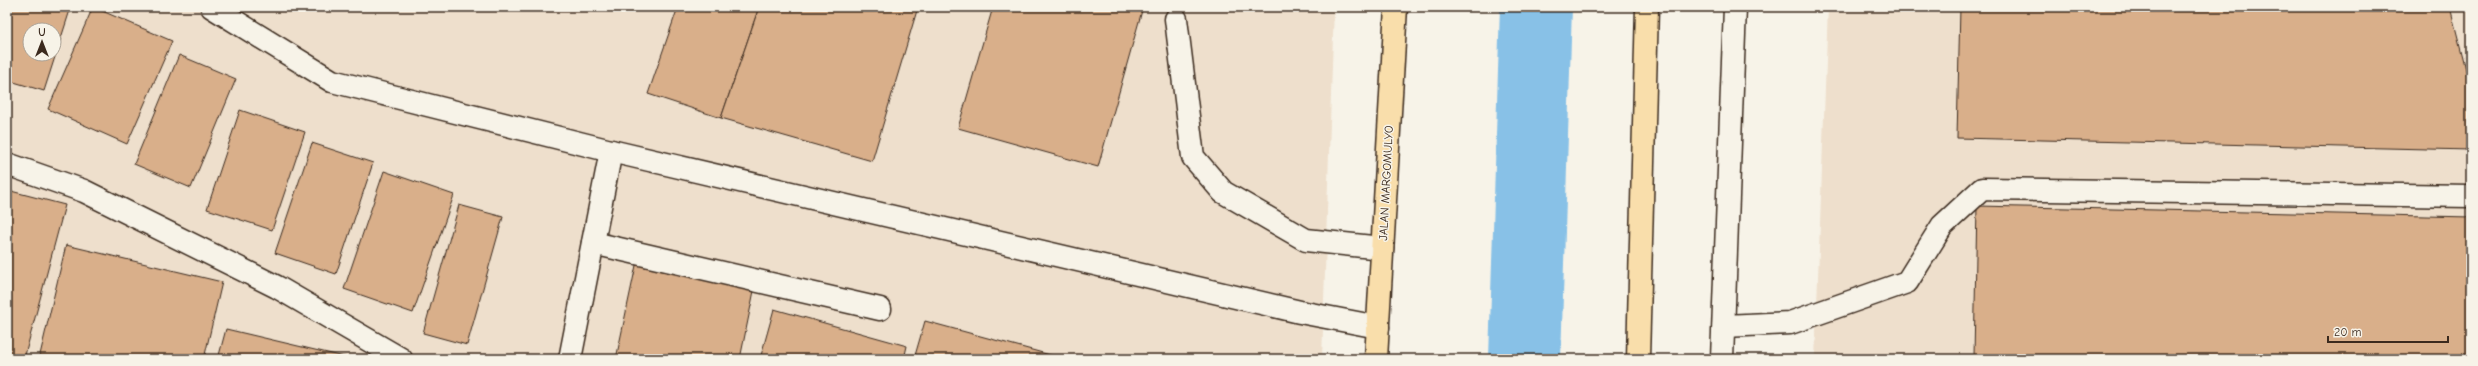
<svg xmlns="http://www.w3.org/2000/svg" width="2478" height="366" viewBox="0 0 2478 366" font-family="'Comic Neue',sans-serif">
  <style>
    .built { fill: #eedfcc; fill-rule: evenodd }
    .lines { fill: none; stroke-linecap: round; stroke-linejoin: round }
    .river { stroke: #88c1e7; stroke-width: 72 }
    .building { fill: #d9af8a; stroke: #3b2a1e; fill-rule: evenodd }
    .minor-casing { stroke: #3b2a1e; stroke-width: 25 }
    .major-casing { stroke: #3b2a1e; stroke-width: 25 }
    .minor { stroke: #f7f3e8; stroke-width: 22 }
    .major { stroke: #f9deab; stroke-width: 22 }
    .labels { text-anchor: middle; stroke-width: 3; stroke-linejoin: round; paint-order: stroke }
    .street-label { font-size: 12px; fill: #3b2a1e; stroke: #f7f3e8 }
  </style>
  <rect width="100%" height="100%" fill="#f7f3e8"/>
  <filter id="ink" filterUnits="userSpaceOnUse"><feTurbulence type="fractalNoise" baseFrequency=".025" numOctaves="2"/><feDisplacementMap in="SourceGraphic" scale="8" xChannelSelector="R" yChannelSelector="G"/><feConvolveMatrix kernelMatrix="1 2 1 2 8 2 1 2 1" color-interpolation-filters="sRGB"/></filter>
  <g filter="url(#ink)">
    <g class="built">
      <path d="M7 7H1334L1322 359H7ZM30 30H54V54H30Z"/>
      <path d="M1828 7H2471V359H1815Z"/>
    </g>
    <g class="lines">
      <path class="river" d="M1525 359 1536 7"/>
    </g>
    <g class="building">
      <path d="M7 7H71L44 91 7 80ZM30 30H54V54H30Z"/>
      <path d="M93 7 172 41 127 144 48 109Z"/>
      <path d="M678 7H759L721 118 648 94Z"/>
      <path d="M759 7H918L872 161 721 118Z"/>
      <path d="M993 7H1143L1098 167 958 128Z"/>
      <path d="M1960 7H2450L2471 89V150L1957 138Z"/>
      <path d="M179 55 236 79 191 188 134 164Z"/>
      <path d="M240 110 305 132 272 230 207 209Z"/>
      <path d="M312 143 373 163 336 274 275 253Z"/>
      <path d="M384 171 454 195 413 313 344 289Z"/>
      <path d="M7 190 65 205 24 359H7Z"/>
      <path d="M459 205 503 217 467 345 423 333Z"/>
      <path d="M1977 206 2471 217V359H2093L1974 356Z"/>
      <path d="M66 245 222 282 204 359H39Z"/>
      <path d="M638 256 756 281 740 359H616Z"/>
      <path d="M774 309 907 346 904 359H760Z"/>
      <path d="M925 321 1054 356 1053 359H914Z"/>
      <path d="M226 329 353 359H218Z"/>
      <path d="M1974 356 2093 359H1974Z"/>
    </g>
    <g class="lines">
      <g class="minor-casing">
        <g id="minor">
          <path d="M212 7 332 81 611 151 1300 312 1378 327"/>
          <path d="M1176 19 1193 157 1223 192 1306 240 1382 248"/>
          <path d="M7 164 84 191 277 287 401 359"/>
          <path d="M593 243 880 309"/>
          <path d="M1724 326 1790 323 1907 282 1942 226 1982 189 2471 196"/>
          <path d="M570 359 611 151"/>
          <path d="M1722 359 1735 7"/>
        </g>
      </g>
      <g class="major-casing">
        <g id="major">
          <path d="M1376 359 1396 7"/>
          <path d="M1638 359 1647 7"/>
        </g>
      </g>
      <use href="#minor" class="minor"/>
      <use href="#major" class="major"/>
    </g>
  </g>
  <g class="labels">
    <g class="street-label">
      <text transform="translate(1386 183) rotate(-87)" y="4">JALAN MARGOMULYO</text>
    </g>
  </g>
  <rect width="2478" height="366" fill="none" stroke="#f7f3e8" stroke-width="24"/>
  <rect x="12" y="12" width="2454" height="342" fill="none" stroke="#3b2a1e" stroke-width="1.5" filter="url(#ink)"/>
  <g transform="translate(42 42)"><circle r="19" fill="#f7f3e8" stroke="#aca397"/>
  <path d="M0-3L7 15L0 10L-7 15Z" fill="#3b2a1e"/>
  <text y="-6" font-size="11" font-weight="bold" text-anchor="middle" fill="#3b2a1e">U</text>
  </g>
  <path d="M2328 336v6h120v-6" fill="none" stroke="#3b2a1e" stroke-width="2"/>
  <text x="2334" y="336" font-size="12" fill="#3b2a1e" stroke="#f7f3e8" stroke-width="3" paint-order="stroke">20 m</text>
</svg>
